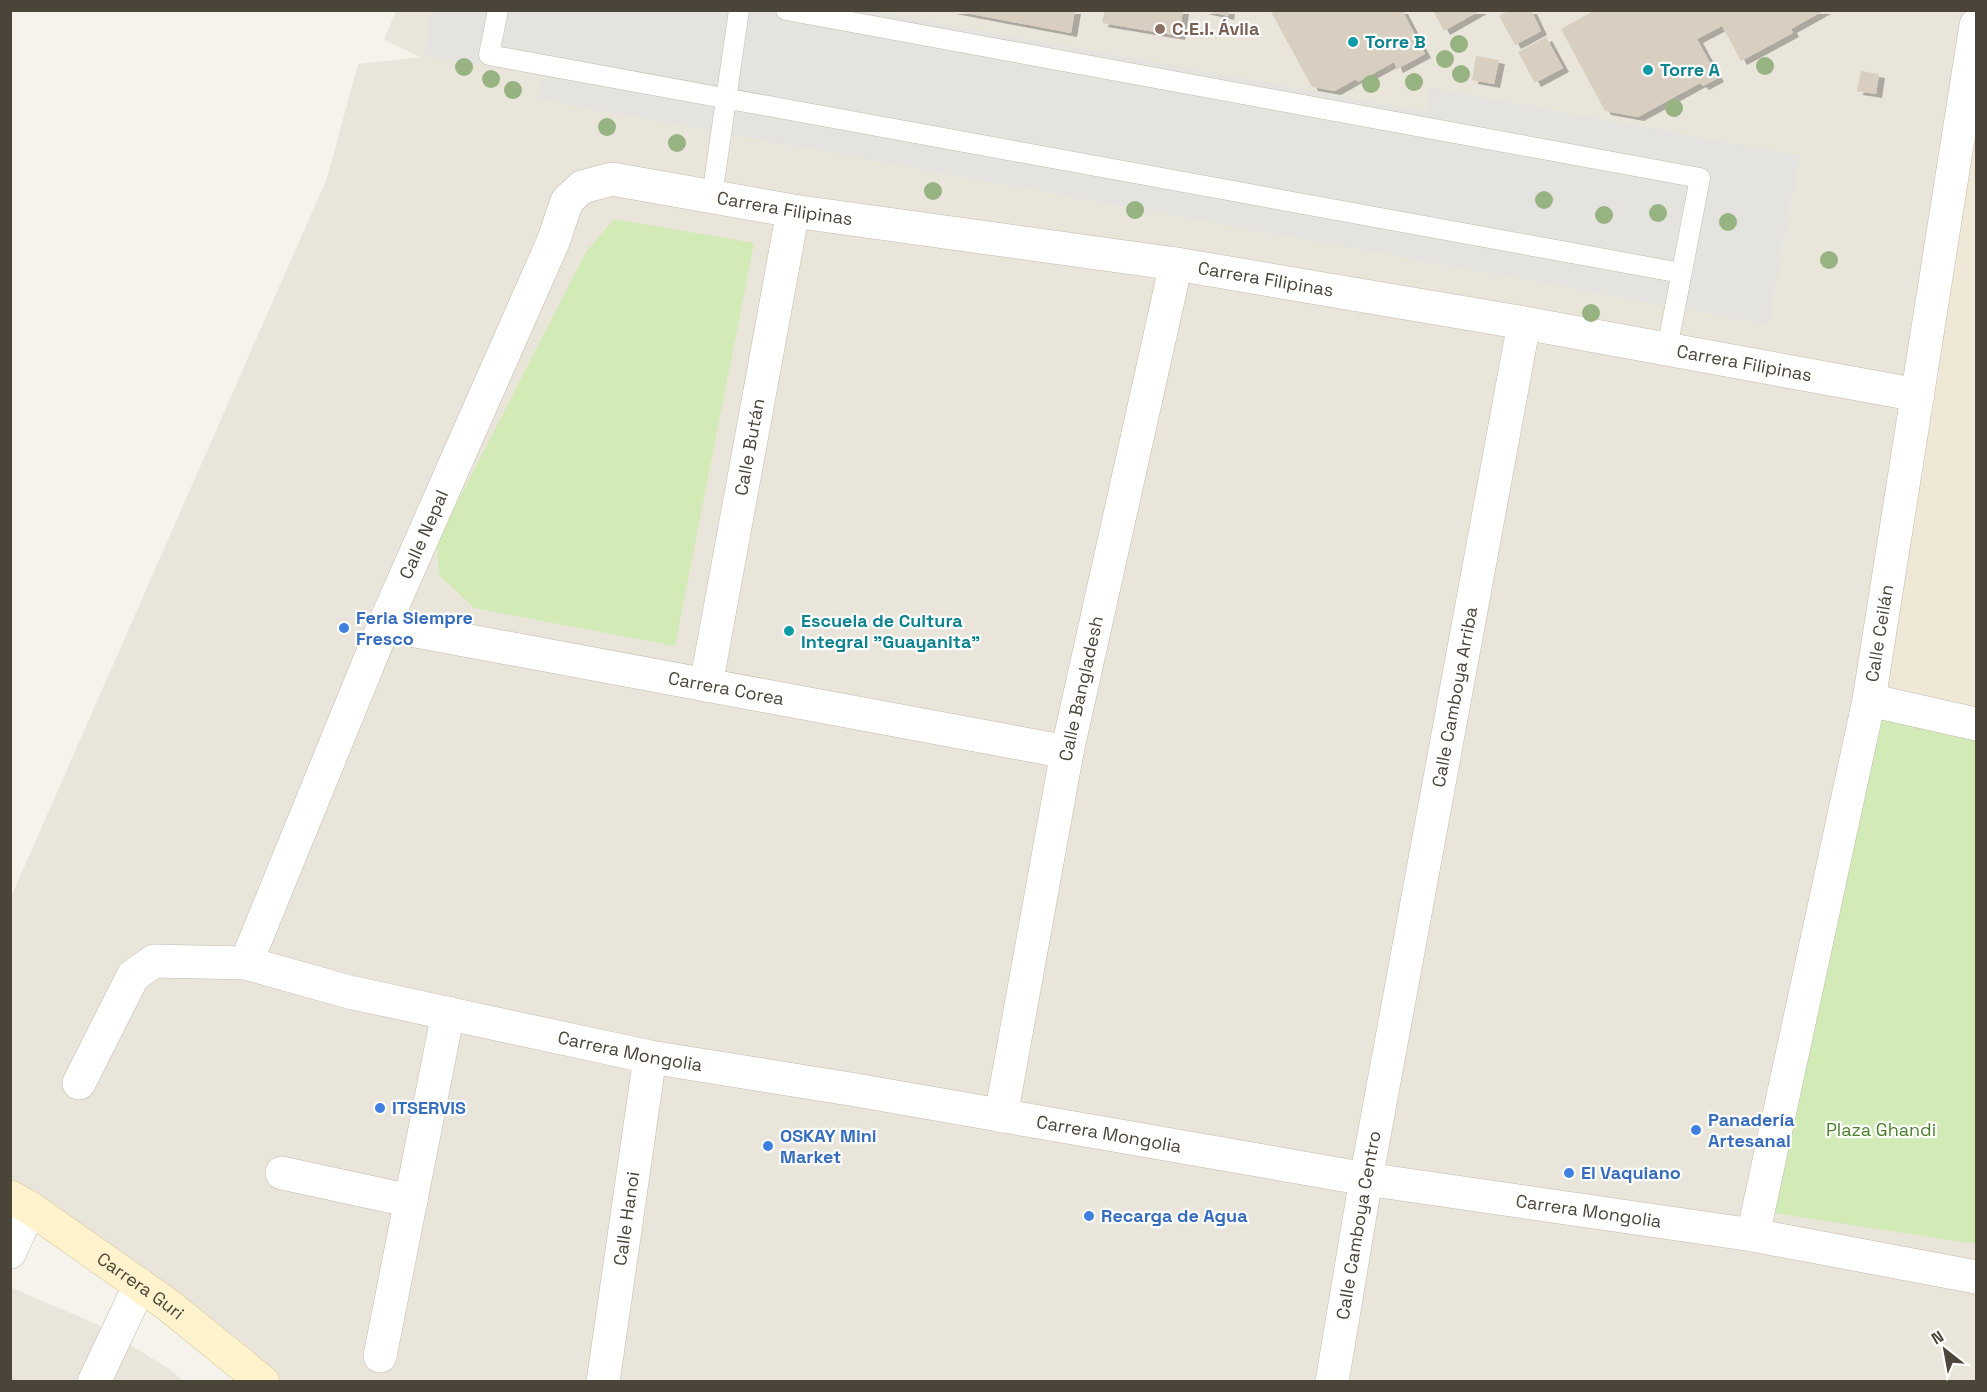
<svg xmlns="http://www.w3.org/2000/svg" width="1987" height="1392" viewBox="0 0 1987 1392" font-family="'Space Grotesk',sans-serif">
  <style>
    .residential { fill: #eae5da }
    .education { fill: #efe8d6 }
    .green { fill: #d2eab5 }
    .parking { fill: #e5e3e0 }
    .building { fill: #d8cfc1; filter: url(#shadow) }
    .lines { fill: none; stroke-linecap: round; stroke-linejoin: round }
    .lane-casing { stroke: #c2bbae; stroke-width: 21 }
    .street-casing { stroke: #c2bbae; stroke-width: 34 }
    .secondary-casing { stroke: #d6c79b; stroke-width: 34 }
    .lane { stroke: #fff; stroke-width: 20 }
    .street { stroke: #fff; stroke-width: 33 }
    .secondary { stroke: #fff3cd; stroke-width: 33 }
    .tree { fill: #97b381 }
    .education-dot { fill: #8d6e63; stroke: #fff; stroke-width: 2 }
    .culture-dot { fill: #0f9aa8; stroke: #fff; stroke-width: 2 }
    .shop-dot { fill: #3f7fe0; stroke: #fff; stroke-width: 2 }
    .labels { text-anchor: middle; stroke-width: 4.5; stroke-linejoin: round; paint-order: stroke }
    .education-label { font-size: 18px; font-weight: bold; fill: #785e54; stroke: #fff; text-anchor: start }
    .culture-label { font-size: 18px; font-weight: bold; fill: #0d838f; stroke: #fff; text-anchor: start }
    .street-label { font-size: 18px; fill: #4b4439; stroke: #fff }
    .shop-label { font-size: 18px; font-weight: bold; fill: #366cbe; stroke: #fff; text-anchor: start }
    .park-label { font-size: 18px; fill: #4a7f2a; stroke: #fff }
  </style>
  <defs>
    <filter id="shadow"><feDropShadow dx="6" dy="4" stdDeviation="0" flood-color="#0004"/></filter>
  </defs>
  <rect width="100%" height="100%" fill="#f6f3ec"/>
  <g class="residential">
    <path d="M396 11H1976V1381H263L11 1197V897L327 178 358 64 420 57 384 40Z"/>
    <path d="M10 1287 96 1324 171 1370 183 1381H11Z"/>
  </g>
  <path class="education" d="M1976 70V716L1877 693Z"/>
  <g class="green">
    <path d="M614 219 754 243 675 646 474 608 439 575 437 542 586 252Z"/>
    <path d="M1876 714 1976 735V1244L1766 1212Z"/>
  </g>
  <path class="parking" d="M432 11H871L1427 112 1431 88 1800 156 1768 324 539 99 543 76 424 55Z"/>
  <g class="building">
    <path d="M950 10H1075L1071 33Z"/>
    <path d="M1105 10H1183L1179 36 1102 23Z"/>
    <path d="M1202 10H1229L1228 16Z"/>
    <path d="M1270 10H1402L1425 54 1397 69 1394 62 1358 82 1356 79 1335 91 1312 87Z"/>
    <path d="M1433 10H1481L1444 31Z"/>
    <path d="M1510 10H1531L1541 31 1515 45 1499 16Z"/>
    <path d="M1595 10H1825L1791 29 1793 33 1741 61 1722 26 1697 39 1718 78 1703 86 1700 83 1638 117 1605 111 1561 29Z"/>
    <path d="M1546 37 1563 68 1535 83 1518 52Z"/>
    <path d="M1476 56 1499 60 1494 84 1472 80Z"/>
    <path d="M1861 71 1879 74 1876 94 1857 91Z"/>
  </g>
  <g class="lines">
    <g class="lane-casing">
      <g id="lane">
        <path d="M498 10 489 55 1681 273"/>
        <path d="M786 10 1700 178 1667 349"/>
        <path d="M712 196 739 10"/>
      </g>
    </g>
    <g class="street-casing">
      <g id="street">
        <path id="s1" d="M384 625 1067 752"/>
        <path id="s2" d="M706 685 793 211"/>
        <path d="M1869 700 1976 724"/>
        <path id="s3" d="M246 963 384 625 553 242 567 201 582 187 612 179 793 211 1176 264 1524 323 1918 395"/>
        <path id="s4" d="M79 1083 133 976 154 961 246 963 349 992 650 1057 850 1089 1366 1179 1753 1235 1976 1277"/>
        <path id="s5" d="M1001 1116 1067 752 1176 264"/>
        <path d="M282 1173 411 1201"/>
        <path id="s6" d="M1753 1235 1869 700 1976 25"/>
        <path d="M10 1252 30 1208"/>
        <path d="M380 1356 448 1013"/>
        <path d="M94 1382 140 1285"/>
        <path id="s7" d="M603 1382 650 1057"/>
        <path id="s8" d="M1332 1382 1366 1179 1524 323"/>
      </g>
    </g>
    <g class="secondary-casing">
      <g id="secondary">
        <path id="s9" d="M10 1197 30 1208 168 1305 263 1382"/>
      </g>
    </g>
    <use href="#lane" class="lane"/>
    <use href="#street" class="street"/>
    <use href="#secondary" class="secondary"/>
  </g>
  <g class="tree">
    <circle cx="1459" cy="44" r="9"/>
    <circle cx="1445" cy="59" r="9"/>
    <circle cx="1765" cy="66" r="9"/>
    <circle cx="464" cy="67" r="9"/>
    <circle cx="1461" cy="74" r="9"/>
    <circle cx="491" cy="79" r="9"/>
    <circle cx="1414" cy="82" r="9"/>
    <circle cx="1371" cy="84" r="9"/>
    <circle cx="513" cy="90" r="9"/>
    <circle cx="1674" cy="108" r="9"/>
    <circle cx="607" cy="127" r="9"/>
    <circle cx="677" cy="143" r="9"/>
    <circle cx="933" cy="191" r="9"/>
    <circle cx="1544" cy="200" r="9"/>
    <circle cx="1135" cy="210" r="9"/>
    <circle cx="1658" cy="213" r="9"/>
    <circle cx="1604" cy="215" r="9"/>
    <circle cx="1728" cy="222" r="9"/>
    <circle cx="1829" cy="260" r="9"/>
    <circle cx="1591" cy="313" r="9"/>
  </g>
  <circle class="education-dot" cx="1160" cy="29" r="6"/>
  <g class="culture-dot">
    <circle cx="1353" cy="42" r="6"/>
    <circle cx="1648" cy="70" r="6"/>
    <circle cx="789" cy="631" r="6"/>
  </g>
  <g class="shop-dot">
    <circle cx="344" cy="628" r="6"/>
    <circle cx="380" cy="1108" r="6"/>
    <circle cx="1696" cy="1130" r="6"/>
    <circle cx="768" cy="1146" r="6"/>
    <circle cx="1569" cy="1173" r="6"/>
    <circle cx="1089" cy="1216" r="6"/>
  </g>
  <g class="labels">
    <g class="education-label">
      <text x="1172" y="35">C.E.I. Ávila</text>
    </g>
    <g class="culture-label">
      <text x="1365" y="48">Torre B</text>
      <text x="1660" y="76">Torre A</text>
      <text x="801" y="627">Escuela de Cultura<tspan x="801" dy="21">Integral "Guayanita"</tspan></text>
    </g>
    <g class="street-label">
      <text dy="6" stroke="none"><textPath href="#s3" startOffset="1054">Carrera Filipinas</textPath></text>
      <text dy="6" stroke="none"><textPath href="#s3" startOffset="1540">Carrera Filipinas</textPath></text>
      <text dy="6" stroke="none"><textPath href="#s3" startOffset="2026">Carrera Filipinas</textPath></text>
      <text dy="6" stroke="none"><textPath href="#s2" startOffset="242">Calle Bután</textPath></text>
      <text dy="6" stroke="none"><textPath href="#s3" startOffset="464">Calle Nepal</textPath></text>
      <text dy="6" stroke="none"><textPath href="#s6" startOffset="615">Calle Ceilán</textPath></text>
      <text dy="6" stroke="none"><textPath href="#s1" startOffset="348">Carrera Corea</textPath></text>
      <text dy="6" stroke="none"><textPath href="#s5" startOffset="435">Calle Bangladesh</textPath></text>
      <text dy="6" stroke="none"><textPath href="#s8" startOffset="696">Calle Camboya Arriba</textPath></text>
      <text dy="6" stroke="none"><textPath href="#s4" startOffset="632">Carrera Mongolia</textPath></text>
      <text dy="6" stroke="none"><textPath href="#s4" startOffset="1118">Carrera Mongolia</textPath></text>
      <text dy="6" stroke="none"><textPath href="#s4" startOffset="1604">Carrera Mongolia</textPath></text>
      <text dy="6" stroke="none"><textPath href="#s7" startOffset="165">Calle Hanoi</textPath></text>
      <text dy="6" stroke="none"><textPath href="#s8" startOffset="159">Calle Camboya Centro</textPath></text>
      <text dy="6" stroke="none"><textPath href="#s9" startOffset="158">Carrera Guri</textPath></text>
    </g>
    <g class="shop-label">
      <text x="356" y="624">Feria Siempre<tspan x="356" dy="21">Fresco</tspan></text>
      <text x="392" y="1114">ITSERVIS</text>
      <text x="1708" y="1126">Panadería<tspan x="1708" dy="21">Artesanal</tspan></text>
      <text x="780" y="1142">OSKAY Mini<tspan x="780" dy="21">Market</tspan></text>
      <text x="1581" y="1179">El Vaquiano</text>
      <text x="1101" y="1222">Recarga de Agua</text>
    </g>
    <g class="park-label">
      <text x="1881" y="1136">Plaza Ghandi</text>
    </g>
  </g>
  <rect width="1987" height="1392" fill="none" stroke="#4b4439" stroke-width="24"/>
  <g transform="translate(1945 1350) rotate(329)" stroke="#ffffff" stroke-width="4.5" paint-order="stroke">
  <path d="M0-4.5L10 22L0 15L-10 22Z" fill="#4b4439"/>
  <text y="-9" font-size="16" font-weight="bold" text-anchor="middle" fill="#4b4439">N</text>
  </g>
</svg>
